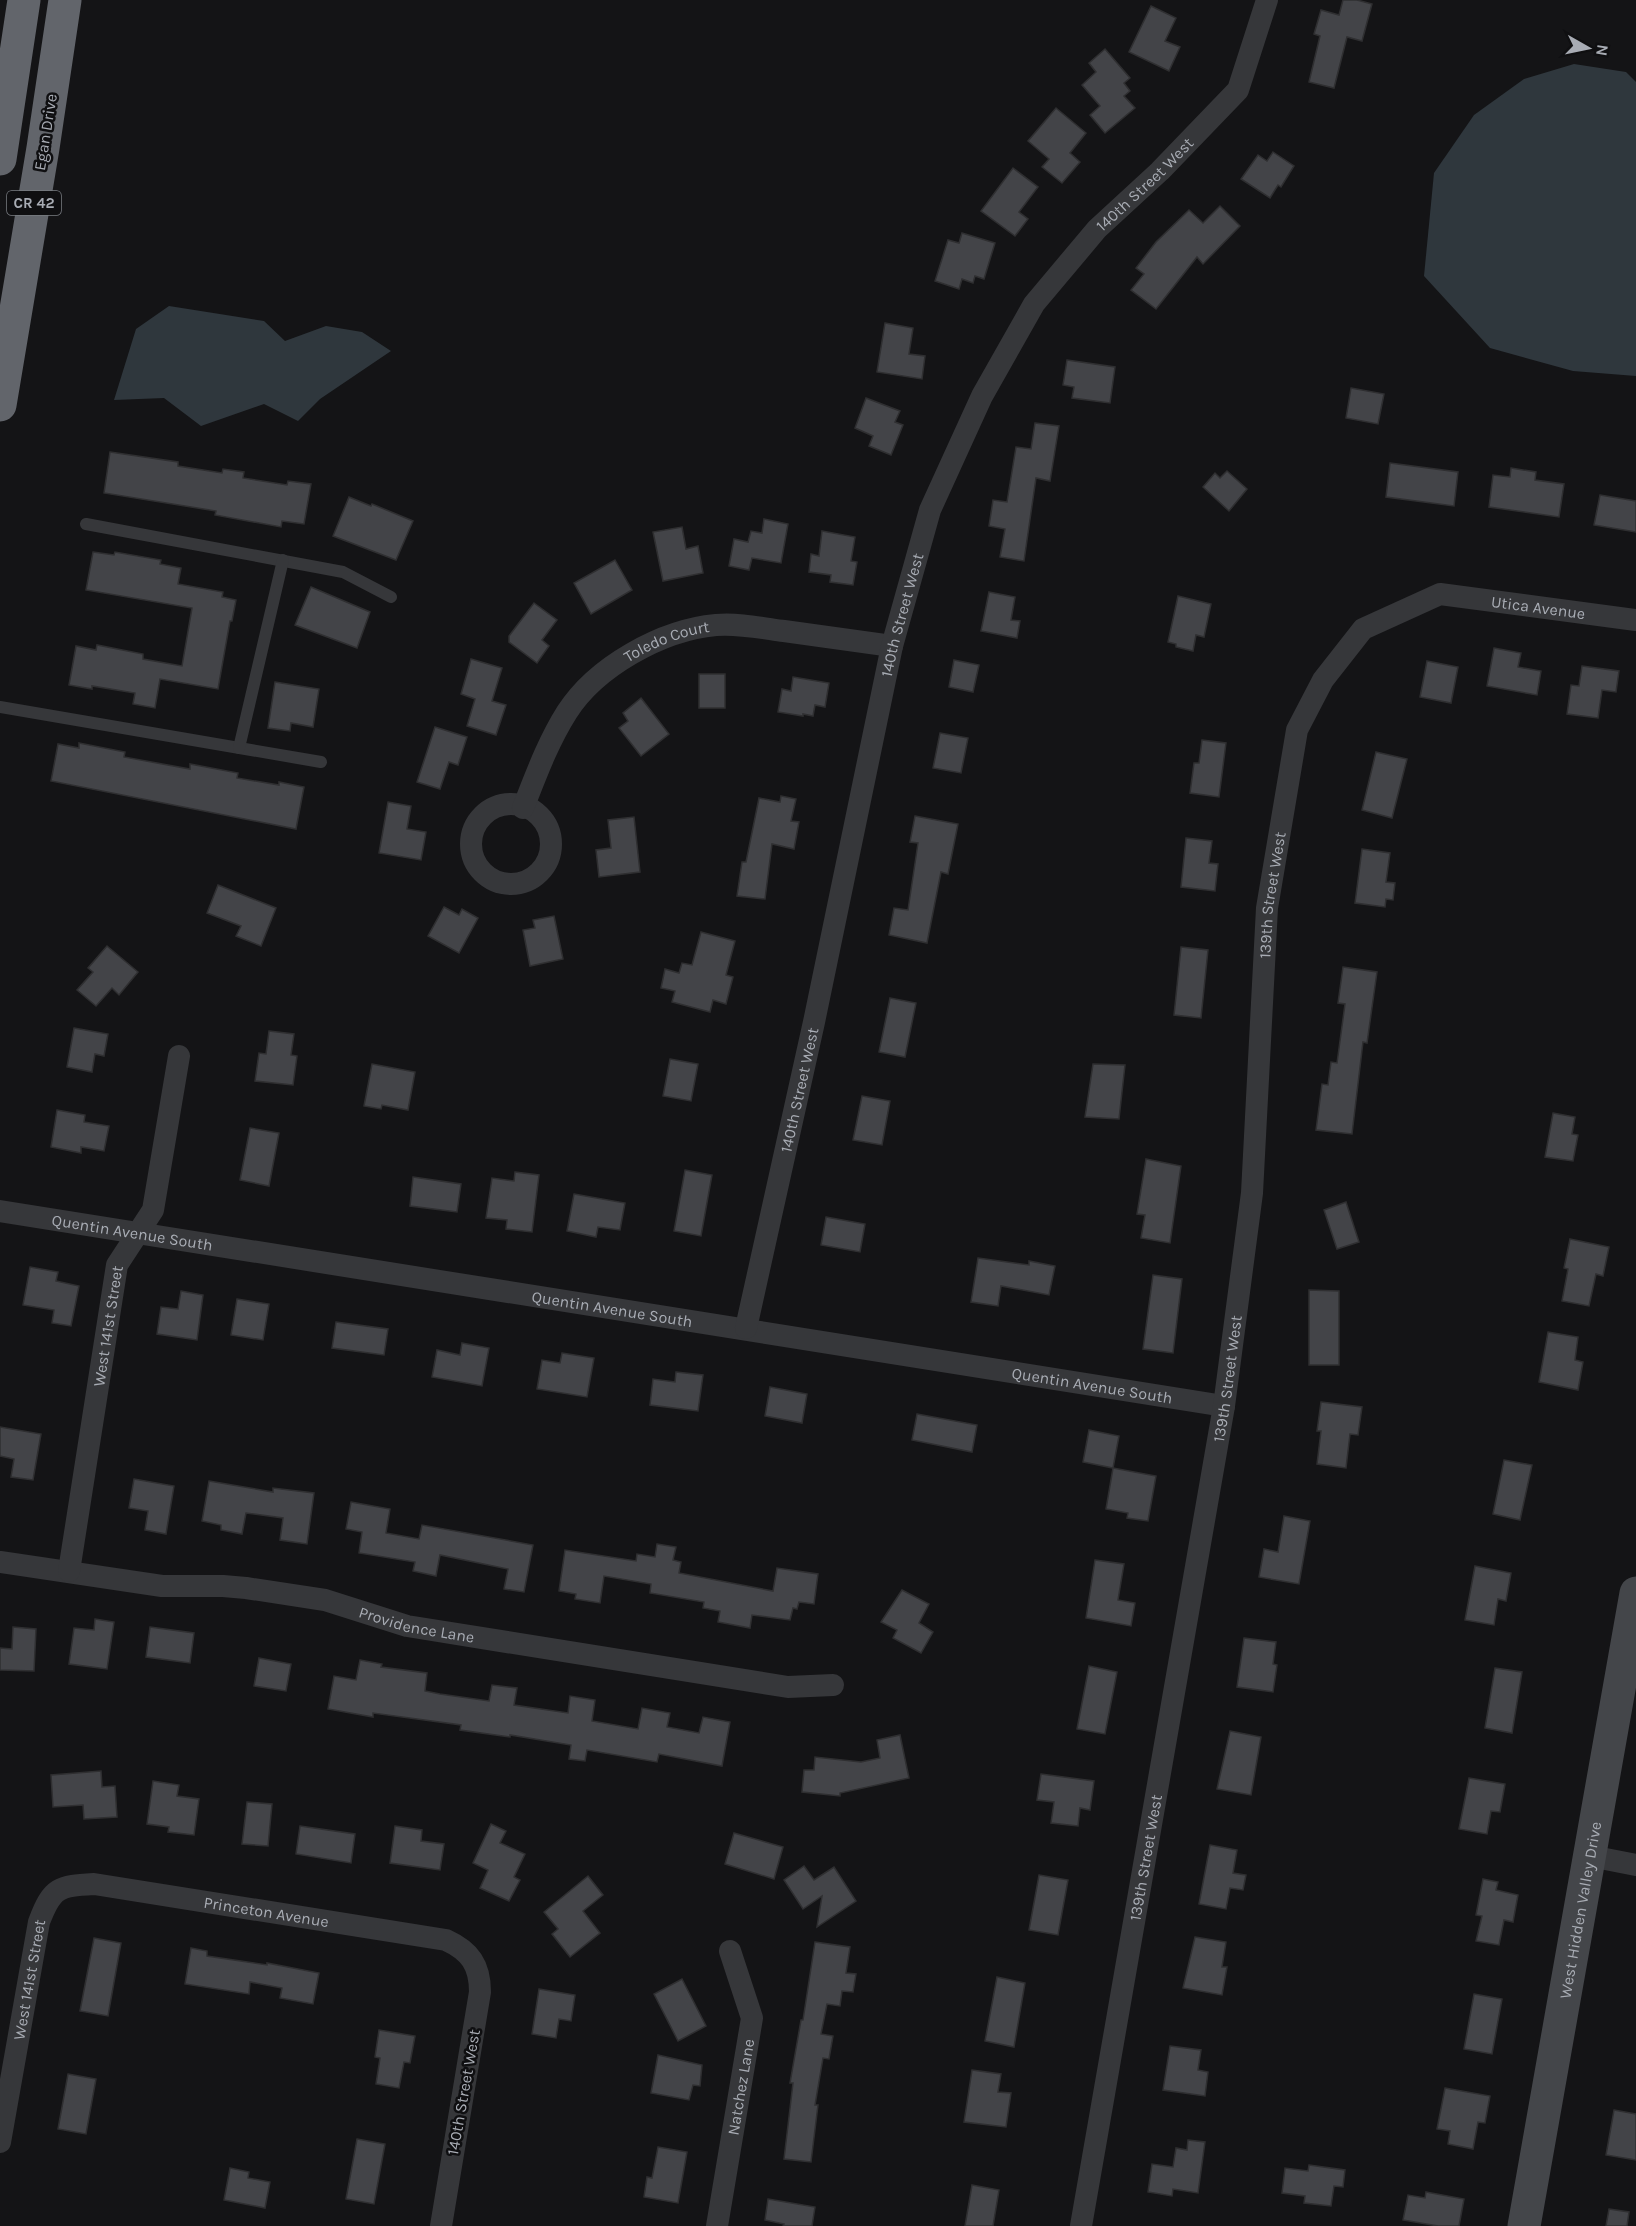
<svg xmlns="http://www.w3.org/2000/svg" width="1636" height="2226" viewBox="0 0 1636 2226" font-family="Karla,sans-serif">
  <style>
    .water { fill: #2f373d }
    .building { fill: #434448; stroke: #2f2f31; stroke-width: 1.5 }
    .lines { fill: none; stroke-linecap: round; stroke-linejoin: round }
    .lane { stroke: #36373a; stroke-width: 12 }
    .street { stroke: #36373a; stroke-width: 22 }
    .secondary { stroke: #44464a; stroke-width: 33 }
    .highway { stroke: #62656b; stroke-width: 33 }
    .labels { text-anchor: middle; stroke-width: 5; stroke-linejoin: round; paint-order: stroke }
    .shield { fill: #0f0f11; stroke: #7a7d83; stroke-width: 1.5 }
    .shield-label { font-size: 15px; font-weight: bold; fill: #a8acb4 }
    .street-label { font-size: 16px; fill: #a8acb4; stroke: #0f0f11 }
  </style>
  <rect width="100%" height="100%" fill="#141416"/>
  <g class="water">
    <path d="M1574 64 1626 72 1636 82V376L1573 371 1490 348 1424 276 1434 173 1474 115 1524 79Z"/>
    <path d="M169 306 264 321 285 341 326 326 362 332 391 351 320 399 298 421 264 404 201 426 164 398 114 400 136 329Z"/>
  </g>
  <g class="building">
    <path d="M1343 0H1357L1372 4 1362 41 1347 37 1334 88 1309 82 1320 36 1314 34 1321 10 1339 15Z"/>
    <path d="M1151 6 1176 18 1165 41 1180 47 1169 71 1129 52Z"/>
    <path d="M1105 49 1130 78 1124 83 1130 91 1124 96 1135 108 1105 133 1090 115 1100 106 1082 85 1096 72 1089 63Z"/>
    <path d="M1056 108 1086 133 1070 153 1080 162 1062 183 1042 167 1049 159 1028 141Z"/>
    <path d="M1273 152 1294 166 1281 187 1278 185 1270 198 1241 179 1258 155 1267 161Z"/>
    <path d="M1013 168 1038 187 1019 212 1028 219 1015 236 981 211Z"/>
    <path d="M1220 206 1240 226 1203 264 1197 257 1156 309 1131 290 1144 274 1136 268 1156 242 1189 210 1203 223Z"/>
    <path d="M962 233 995 243 984 279 975 276 973 283 962 279 959 289 935 281 948 240 959 243Z"/>
    <path d="M885 323 913 328 909 354 925 356 922 379 877 372Z"/>
    <path d="M1067 360 1115 367 1110 403 1072 398 1074 387 1063 385Z"/>
    <path d="M1351 388 1384 394 1378 424 1346 418Z"/>
    <path d="M866 398 900 411 895 422 903 425 891 455 869 446 873 436 855 428Z"/>
    <path d="M1035 423 1059 426 1050 481 1036 478 1024 561 1000 557 1005 529 989 526 993 500 1007 502 1016 447 1031 449Z"/>
    <path d="M110 452 178 462V466L222 473 223 469 244 472 243 478 287 485 288 481 311 484 304 524 282 521 281 527 215 515 216 511 104 493Z"/>
    <path d="M1390 463 1458 472 1454 506 1386 497Z"/>
    <path d="M1511 468 1536 472 1535 480 1564 484 1559 517 1489 507 1493 475 1510 477Z"/>
    <path d="M1227 471 1247 489 1229 511 1203 487 1215 473 1220 478Z"/>
    <path d="M1600 495 1636 501V532L1594 525Z"/>
    <path d="M349 497 371 506 372 504 413 521 396 560 333 536Z"/>
    <path d="M764 519 788 524 781 563 752 558 749 570 729 566 734 539 748 542 751 531 762 533Z"/>
    <path d="M682 527 686 549 698 546 703 573 663 581 653 532Z"/>
    <path d="M822 531 855 537 851 561 857 562 853 585 830 582 831 575 809 572 811 554 819 556Z"/>
    <path d="M93 552 114 555 115 552 161 560 160 564 181 568 178 584 223 592 222 597 236 600 232 621H230L218 689 160 679 155 708 133 704 135 693 92 686V689L69 685 76 646 96 650 97 645 143 654V659L182 666 192 608 86 590Z"/>
    <path d="M615 560 632 590 591 614 574 583Z"/>
    <path d="M311 587 370 612 357 648 295 625Z"/>
    <path d="M989 592 1015 597 1011 620 1020 621 1017 638 981 631Z"/>
    <path d="M1178 596 1211 604 1204 637 1196 635 1193 651 1176 647V644L1168 642Z"/>
    <path d="M534 603 557 620 542 640 549 646 537 663 509 642V636Z"/>
    <path d="M1494 648 1521 653 1518 667 1541 671 1537 695 1487 686Z"/>
    <path d="M471 659 502 668 492 701 506 705 496 735 467 726 475 699 461 694Z"/>
    <path d="M954 660 979 665 973 692 949 687Z"/>
    <path d="M1427 661 1458 667 1451 703 1420 697Z"/>
    <path d="M1582 666 1619 671 1616 692 1602 690 1598 718 1567 714 1571 685 1579 686Z"/>
    <rect x="699" y="674" width="26" height="34"/>
    <path d="M793 677 829 683 825 707 815 705 813 716 803 714V716L778 712 782 689 791 691Z"/>
    <path d="M275 682 319 689 313 727 291 723 290 731 268 728Z"/>
    <path d="M641 698 669 734 641 756 619 728 628 721 623 713Z"/>
    <path d="M435 727 467 737 458 765 449 762 440 789 417 782Z"/>
    <path d="M940 733 968 738 961 773 933 768Z"/>
    <path d="M1202 740 1226 743 1219 797 1190 793 1194 763H1199Z"/>
    <path d="M79 743 125 752 124 757 190 769V764L238 773 237 778 279 785V782L304 787 296 829 51 781 58 744 79 748Z"/>
    <path d="M1376 752 1407 759 1392 818 1362 810Z"/>
    <path d="M781 796 796 799 791 821 799 822 794 849 772 844 765 899 737 896 742 862H746L759 798 780 802Z"/>
    <path d="M388 802 411 806 407 829 426 832 421 860 379 853Z"/>
    <path d="M915 816 958 824 948 874 941 872 927 943 889 935 894 908 908 910 918 843 910 842Z"/>
    <path d="M634 817 640 872 599 877 596 850 611 848 608 820Z"/>
    <path d="M1186 838 1212 841 1209 863 1218 864 1215 891 1181 887Z"/>
    <path d="M1362 849 1390 853 1386 882 1395 883 1393 900 1386 899 1385 907 1355 903Z"/>
    <path d="M218 885 276 908 261 946 236 936 241 926 207 913Z"/>
    <path d="M444 907 459 915 462 909 478 918 459 953 428 936Z"/>
    <path d="M554 916 563 959 530 966 523 930 535 928 533 920Z"/>
    <path d="M701 932 735 941 726 975 733 977 726 1004 713 1000 710 1012 672 1002 675 991 661 988 665 969 679 973 682 963 692 965Z"/>
    <path d="M107 946 138 972 119 995 112 988 96 1006 77 990 93 972 88 968Z"/>
    <path d="M1181 947 1208 950 1201 1018 1174 1015Z"/>
    <path d="M1343 967 1377 972 1367 1043 1363 1042 1352 1134 1316 1130 1322 1084 1328 1085 1331 1062 1337 1063 1345 1004 1338 1003Z"/>
    <path d="M890 998 916 1003 905 1057 879 1052Z"/>
    <path d="M74 1028 108 1034 104 1056 95 1054 92 1072 67 1067Z"/>
    <path d="M269 1031 294 1034 291 1055 297 1056 293 1085 255 1081 259 1053 266 1054Z"/>
    <path d="M670 1059 698 1064 691 1101 663 1096Z"/>
    <path d="M372 1064 415 1072 408 1110 382 1105 381 1109 364 1106Z"/>
    <path d="M1093 1064 1125 1065 1119 1119 1085 1117Z"/>
    <path d="M862 1096 890 1101 882 1145 853 1140Z"/>
    <path d="M57 1110 85 1115 84 1122 109 1126 104 1151 81 1147V1153L51 1147Z"/>
    <path d="M1553 1113 1575 1117 1572 1134 1578 1135 1573 1161 1545 1157Z"/>
    <path d="M250 1128 279 1133 269 1186 240 1180Z"/>
    <path d="M1146 1159 1181 1166 1170 1243 1141 1238 1145 1215 1137 1214Z"/>
    <path d="M685 1170 712 1175 701 1236 674 1231Z"/>
    <path d="M515 1172 539 1175 532 1232 506 1229 507 1220 486 1218 492 1178 514 1181Z"/>
    <path d="M413 1177 461 1184 457 1212 410 1206Z"/>
    <path d="M574 1194 625 1203 620 1230 598 1227 596 1237 567 1231Z"/>
    <path d="M1346 1202 1359 1242 1337 1249 1324 1210Z"/>
    <path d="M826 1217 865 1224 860 1252 821 1245Z"/>
    <path d="M1570 1239 1609 1247 1603 1276 1596 1274 1589 1306 1562 1301 1568 1269 1564 1268Z"/>
    <path d="M978 1258 1029 1265V1261L1055 1266 1049 1295 1001 1286 998 1306 971 1302Z"/>
    <path d="M30 1267 58 1272 56 1281 79 1286 71 1326 52 1323 54 1310 23 1305Z"/>
    <path d="M1153 1275 1182 1279 1173 1353 1143 1349Z"/>
    <path d="M1309 1290 1339 1291V1365H1309Z"/>
    <path d="M181 1291 203 1295 197 1340 157 1334 161 1307 178 1309Z"/>
    <path d="M237 1299 269 1304 263 1340 231 1335Z"/>
    <path d="M336 1322 388 1329 384 1355 332 1348Z"/>
    <path d="M1548 1332 1578 1337 1575 1360 1583 1362 1578 1390 1539 1382Z"/>
    <path d="M462 1343 489 1348 482 1386 432 1377 437 1350 460 1355Z"/>
    <path d="M562 1353 594 1358 587 1397 537 1389 542 1360 560 1363Z"/>
    <path d="M676 1372 703 1375 698 1411 650 1405 653 1379 675 1382Z"/>
    <path d="M770 1387 807 1394 802 1423 765 1416Z"/>
    <path d="M1321 1402 1362 1407 1358 1435 1350 1434 1346 1468 1317 1464 1321 1431H1317Z"/>
    <path d="M917 1414 977 1425 972 1452 912 1440Z"/>
    <path d="M0 1427 41 1434 33 1480 11 1477 14 1459 0 1456Z"/>
    <path d="M1089 1430 1119 1436 1113 1468 1083 1462Z"/>
    <path d="M1504 1460 1532 1465 1520 1520 1493 1514Z"/>
    <path d="M1113 1468 1156 1476 1148 1521 1127 1518 1128 1513 1106 1509Z"/>
    <path d="M134 1479 174 1486 166 1534 145 1530 148 1511 129 1508Z"/>
    <path d="M209 1481 273 1492V1488L314 1493 307 1544 280 1540 283 1518 246 1513 242 1534 221 1530V1525L202 1521Z"/>
    <path d="M351 1502 390 1509 386 1533 419 1539 422 1525 533 1545 524 1592 504 1589 508 1569 440 1555 436 1576 413 1571 415 1562 359 1553 362 1532 346 1529Z"/>
    <path d="M1284 1516 1310 1521 1299 1584 1259 1577 1264 1549 1278 1552Z"/>
    <path d="M657 1544 676 1547 673 1560 681 1562 679 1573 773 1591 777 1568 818 1574 814 1604 799 1602 797 1609 793 1608 790 1620 752 1615 750 1628 718 1622 720 1611 703 1608 704 1602 650 1593 651 1584 604 1576 600 1603 575 1599 576 1594 559 1591 565 1550 636 1561 637 1554 655 1557Z"/>
    <path d="M1095 1560 1124 1564 1118 1600 1135 1603 1131 1626 1086 1618Z"/>
    <path d="M1475 1566 1511 1573 1506 1601 1498 1599 1494 1625 1465 1620Z"/>
    <path d="M902 1590 929 1604 919 1623 933 1632 921 1653 893 1638 897 1630 881 1622Z"/>
    <path d="M95 1619 114 1622 107 1669 69 1664 74 1628 94 1630Z"/>
    <path d="M13 1627 36 1629 34 1671 0 1670V1648L12 1649Z"/>
    <path d="M150 1627 194 1633 190 1663 146 1657Z"/>
    <path d="M1244 1638 1276 1642 1273 1664 1277 1665 1273 1692 1237 1687Z"/>
    <path d="M259 1658 291 1664 286 1691 254 1686Z"/>
    <path d="M360 1660 382 1664 381 1667 427 1673 425 1691 440 1694 489 1701 492 1685 517 1688 514 1705 568 1713 570 1696 595 1700 592 1721 638 1729 642 1708 670 1713 667 1727 699 1733 703 1717 730 1722 722 1766 659 1754 657 1762 587 1750 585 1761 569 1759 571 1745 510 1735V1737L460 1730 461 1725 373 1713V1717L328 1709 334 1676 356 1680Z"/>
    <path d="M1089 1666 1117 1672 1105 1734 1077 1729Z"/>
    <path d="M1495 1668 1522 1672 1512 1733 1485 1728Z"/>
    <path d="M1230 1731 1261 1737 1251 1795 1217 1789Z"/>
    <path d="M900 1735 909 1778 840 1793V1796L802 1792 804 1770H814L815 1757 861 1762 880 1758 877 1740Z"/>
    <path d="M101 1771 102 1787 115 1786 117 1817 84 1819 83 1805 53 1807 51 1775Z"/>
    <path d="M1041 1774 1094 1781 1090 1810 1080 1808 1078 1826 1051 1823 1054 1802 1037 1800Z"/>
    <path d="M1469 1778 1505 1784 1500 1812 1491 1811 1487 1834 1459 1829Z"/>
    <path d="M153 1781 179 1785 177 1796 199 1799 194 1835 168 1832 169 1827 147 1824Z"/>
    <path d="M247 1802 272 1804 268 1846 242 1844Z"/>
    <path d="M491 1824 506 1831 500 1843 525 1854 514 1877 520 1880 509 1901 480 1888 488 1870 473 1863Z"/>
    <path d="M300 1826 355 1834 351 1863 296 1854Z"/>
    <path d="M395 1826 422 1830 421 1841 444 1844 440 1870 390 1863Z"/>
    <path d="M734 1833 783 1847 774 1879 725 1864Z"/>
    <path d="M1210 1845 1237 1850 1233 1873 1246 1875 1243 1890 1230 1888 1226 1909 1199 1904Z"/>
    <path d="M804 1866 814 1880 834 1867 856 1901 817 1927 822 1896 803 1909 784 1880Z"/>
    <path d="M1039 1875 1068 1880 1058 1935 1029 1930Z"/>
    <path d="M588 1876 603 1895 583 1911 600 1933 570 1957 552 1934 558 1929 544 1912Z"/>
    <path d="M1483 1879 1498 1882 1496 1890 1518 1895 1513 1922 1504 1920 1499 1945 1476 1941 1482 1916 1476 1915Z"/>
    <path d="M1195 1937 1226 1942 1222 1967H1227L1222 1995 1183 1988Z"/>
    <path d="M94 1938 121 1943 108 2016 80 2011Z"/>
    <path d="M815 1942 850 1947 846 1973 856 1974 853 1992 842 1991 840 2006 827 2004 821 2034 833 2036 829 2059 823 2058 815 2105H818L811 2162 784 2159 793 2083H790L801 2020H803Z"/>
    <path d="M191 1948 207 1951V1956L267 1965V1963L319 1973 313 2004 280 1998 282 1988 250 1982 249 1994 185 1984Z"/>
    <path d="M997 1977 1025 1983 1014 2047 985 2041Z"/>
    <path d="M682 1979 706 2026 678 2041 654 1994Z"/>
    <path d="M539 1989 575 1995 571 2021 559 2019 556 2038 532 2034Z"/>
    <path d="M1474 1994 1502 1999 1492 2054 1464 2049Z"/>
    <path d="M379 2030 415 2036 410 2063 404 2062 399 2088 376 2084 380 2058 375 2057Z"/>
    <path d="M1170 2046 1201 2050 1198 2070 1208 2072 1205 2096 1163 2090Z"/>
    <path d="M658 2055 702 2065 700 2086 693 2085 689 2100 651 2093Z"/>
    <path d="M972 2070 1001 2074 998 2092 1011 2093 1006 2127 964 2122Z"/>
    <path d="M68 2074 96 2079 86 2134 58 2129Z"/>
    <path d="M1445 2088 1490 2096 1485 2123 1478 2122 1473 2149 1448 2144 1450 2131 1437 2129Z"/>
    <path d="M1614 2110 1636 2114V2160L1606 2155Z"/>
    <path d="M357 2139 385 2144 374 2204 346 2199Z"/>
    <path d="M1188 2140 1205 2142 1198 2193 1173 2189 1172 2196 1148 2192 1152 2164 1173 2167 1176 2148 1187 2150Z"/>
    <path d="M658 2147 687 2152 678 2203 644 2197 647 2177 652 2178Z"/>
    <path d="M1309 2165 1345 2170 1343 2187 1334 2186 1331 2206 1304 2203 1305 2196 1282 2193 1285 2168 1308 2171Z"/>
    <path d="M230 2168 249 2172 248 2178 270 2182 265 2208 224 2200Z"/>
    <path d="M972 2185 999 2190 993 2226H965Z"/>
    <path d="M1426 2192 1464 2199 1459 2226H1438L1403 2220 1408 2195 1425 2198Z"/>
    <path d="M768 2199 815 2207 812 2226H783L784 2224 765 2220Z"/>
    <path d="M1609 2209 1629 2212 1627 2226H1606Z"/>
  </g>
  <g class="lines">
    <g class="lane">
      <path d="M86 524 343 572 391 597"/>
      <path d="M0 707 321 762"/>
      <path d="M239 748 283 560"/>
    </g>
    <g class="street">
      <circle cx="511" cy="844" r="40"/>
      <path id="s1" d="M523 808C536 775 548 742 567 712 596 667 661 630 716 625 738 623 762 628 784 631 820 636 856 641 892 646"/>
      <path id="s2" d="M0 1211 1224 1406"/>
      <path id="s3" d="M746 1328 814 1022 892 646 930 510 982 396 1034 304 1097 229 1160 171 1238 90 1267 0"/>
      <path id="s4" d="M0 1562 162 1586H223L246 1588 325 1600 407 1626 788 1687 833 1685"/>
      <path id="s5" d="M69 1571 117 1265 153 1210 179 1056"/>
      <path d="M1590 1856 1636 1865"/>
      <path id="s6" d="M0 2142 39 1922C52 1887 59 1886 94 1884L446 1940C470 1951 480 1965 480 1992L441 2226"/>
      <path id="s7" d="M717 2226 752 2018 730 1951"/>
      <path id="s8" d="M1081 2226 1224 1406 1252 1193 1267 908 1297 730 1323 680 1363 629 1440 594 1636 620"/>
    </g>
    <path class="secondary" id="s9" d="M1524 2226 1636 1593"/>
    <g class="highway">
      <path d="M0 159 24 0"/>
      <path d="M0 405 43 148 65 0"/>
    </g>
  </g>
  <g class="labels">
    <rect class="shield" x="7" y="191" width="54" height="24" rx="4.5"/>
    <g class="shield-label">
      <text x="34" y="208">CR 42</text>
    </g>
    <g class="street-label">
      <text transform="translate(45 132) rotate(-81)" y="6">Egan Drive</text>
      <text dy="6" stroke="none"><textPath href="#s3" startOffset="1233">140th Street West</textPath></text>
      <text dy="6" stroke="none"><textPath href="#s8" startOffset="1818">Utica Avenue</textPath></text>
      <text dy="6" stroke="none"><textPath href="#s3" startOffset="730">140th Street West</textPath></text>
      <text dy="6" stroke="none"><textPath href="#s1" startOffset="231">Toledo Court</textPath></text>
      <text dy="6" stroke="none"><textPath href="#s8" startOffset="1346">139th Street West</textPath></text>
      <text dy="6" stroke="none"><textPath href="#s3" startOffset="244">140th Street West</textPath></text>
      <text dy="6" stroke="none"><textPath href="#s2" startOffset="134">Quentin Avenue South</textPath></text>
      <text dy="6" stroke="none"><textPath href="#s2" startOffset="620">Quentin Avenue South</textPath></text>
      <text dy="6" stroke="none"><textPath href="#s5" startOffset="248">West 141st Street</textPath></text>
      <text dy="6" stroke="none"><textPath href="#s8" startOffset="860">139th Street West</textPath></text>
      <text dy="6" stroke="none"><textPath href="#s2" startOffset="1106">Quentin Avenue South</textPath></text>
      <text dy="6" stroke="none"><textPath href="#s4" startOffset="423">Providence Lane</textPath></text>
      <text dy="6" stroke="none"><textPath href="#s8" startOffset="374">139th Street West</textPath></text>
      <text dy="6" stroke="none"><textPath href="#s9" startOffset="321">West Hidden Valley Drive</textPath></text>
      <text dy="6" stroke="none"><textPath href="#s6" startOffset="472">Princeton Avenue</textPath></text>
      <text dy="6" stroke="none"><textPath href="#s6" startOffset="165">West 141st Street</textPath></text>
      <text dy="6" stroke="none"><textPath href="#s7" startOffset="141">Natchez Lane</textPath></text>
      <text transform="translate(463 2092) rotate(-80)" y="6">140th Street West</text>
    </g>
  </g>
  <g transform="translate(1588 48) rotate(99)" stroke="#0f0f11" stroke-width="4.5" paint-order="stroke">
  <path d="M0-4.5L10 22L0 15L-10 22Z" fill="#a8acb4"/>
  <text y="-9" font-size="16" font-weight="bold" text-anchor="middle" fill="#a8acb4">N</text>
  </g>
</svg>
